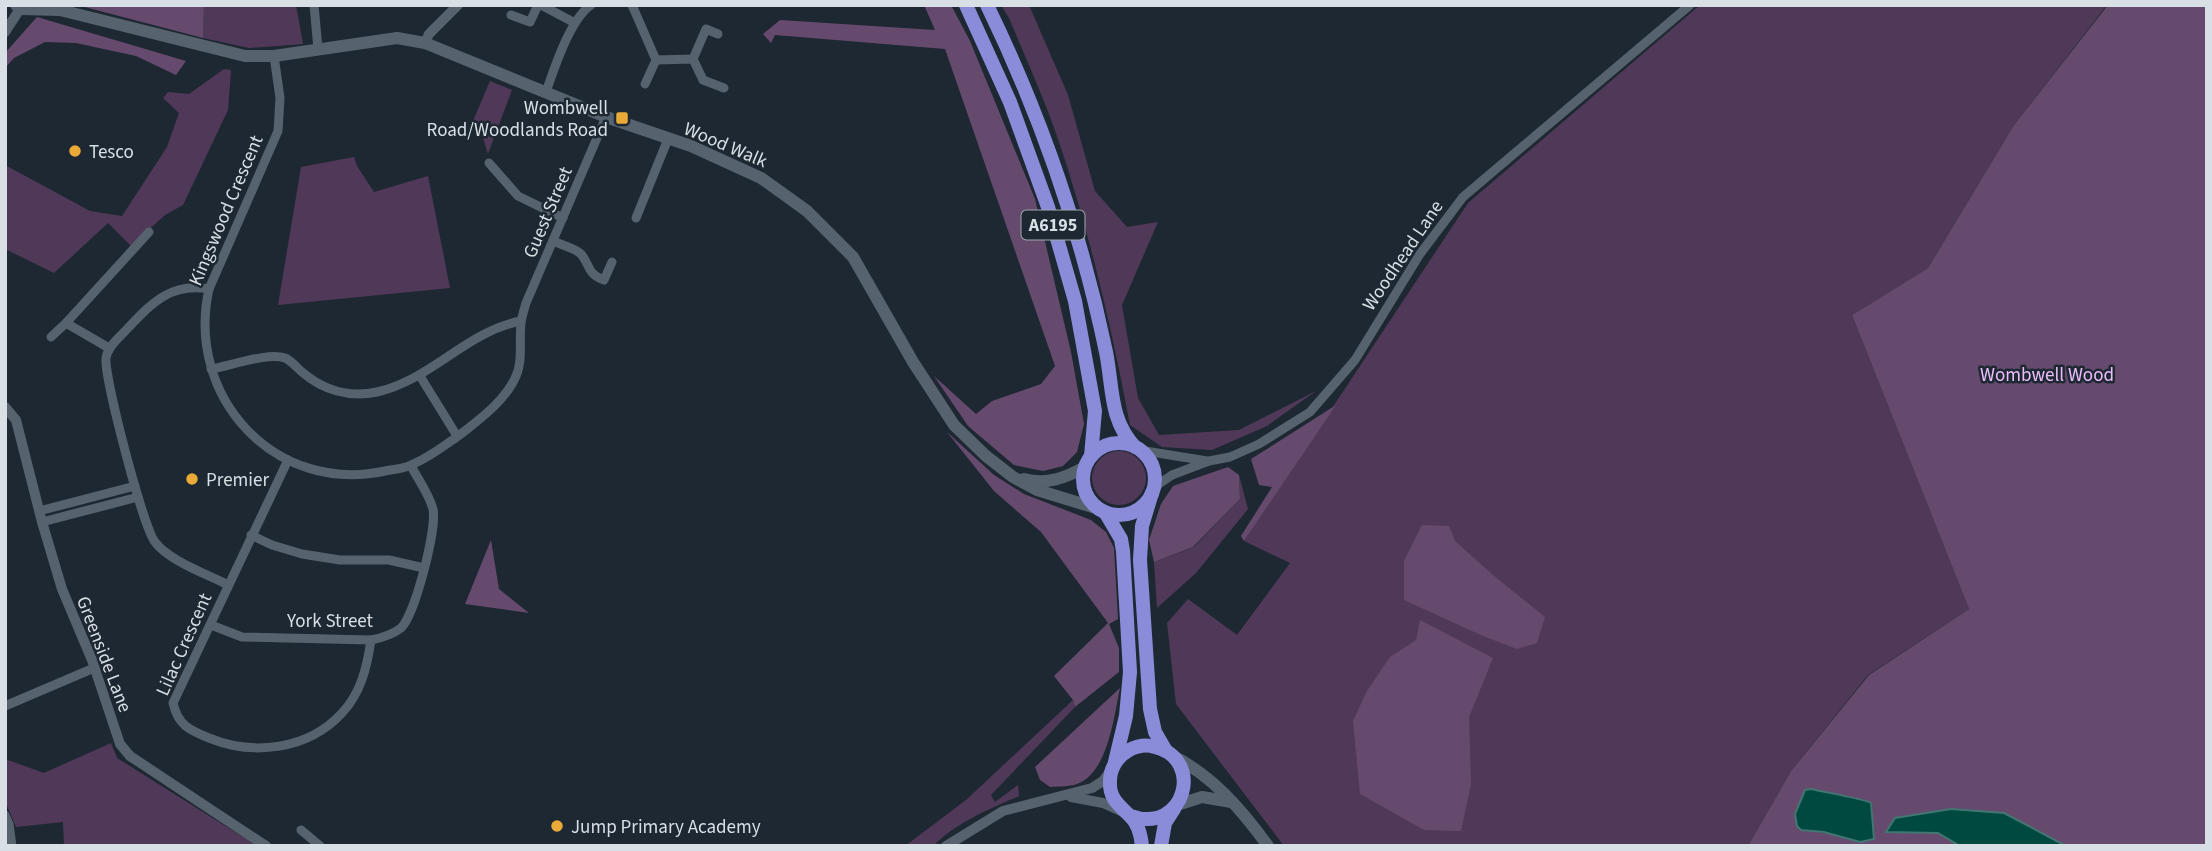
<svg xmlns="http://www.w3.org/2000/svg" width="2212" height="851" viewBox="0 0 2212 851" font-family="'Source Sans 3',sans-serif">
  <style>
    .green { fill: #503958 }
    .forest { fill: #654a6e; fill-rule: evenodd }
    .water { fill: #004940; stroke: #417672; stroke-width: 2 }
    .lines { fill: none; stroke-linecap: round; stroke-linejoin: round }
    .minor { stroke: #56626d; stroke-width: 9 }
    .tertiary { stroke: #56626d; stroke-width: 10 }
    .secondary { stroke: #56626d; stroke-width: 12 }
    .trunk { stroke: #8b8cd9; stroke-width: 14 }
    .poi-dot { fill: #eaaa38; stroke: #1e2832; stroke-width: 2.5 }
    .labels { text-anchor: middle; stroke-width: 5; stroke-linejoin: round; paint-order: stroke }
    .shield { fill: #1e2832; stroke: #a0a8af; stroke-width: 2 }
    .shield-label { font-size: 18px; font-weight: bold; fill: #d8dfe5 }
    .poi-label { font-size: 19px; fill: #d8dfe5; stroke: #1e2832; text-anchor: start }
    .street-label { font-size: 19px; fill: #d8dfe5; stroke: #1e2832 }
    .park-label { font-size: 19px; fill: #ebbdfa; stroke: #1e2832 }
  </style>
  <rect width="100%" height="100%" fill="#1e2832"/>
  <g class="green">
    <path d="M204 5H296L303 44 249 48 203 38Z"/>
    <path d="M1001 5H1029L1068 95 1095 191 1127 227 1158 222 1122 305 1138 398 1159 435 1239 430 1316 391 1267 426 1212 450 1162 447 1130 425C1112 329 1090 234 1059 142 1045 100 1026 59 1009 18Z"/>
    <path d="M1700 5H2107L2014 125 1928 268 1852 315 1969 609 1868 675 1791 771 1748 846H1284L1176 704 1167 623 1188 599 1237 635 1290 563 1244 541 1468 203Z"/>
    <path d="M224 69 231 70 228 110 183 205 165 215 131 246 108 223 54 273 5 249V165L90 211 122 216 167 147 179 113 163 98 168 92 189 94Z"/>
    <path d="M490 81 512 90 488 154 482 135 470 128Z"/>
    <path d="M354 157 357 166 374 192 428 176 450 288 278 305 301 167Z"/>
    <circle cx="1119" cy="478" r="27"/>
    <path d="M1239 475 1248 509 1196 573 1157 608 1154 562 1194 547 1240 499Z"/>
    <path d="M1073 700 1075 707 991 795 995 802 1018 785 1019 796C989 809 957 822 933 846H905L966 800Z"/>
    <path d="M111 743 117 758 257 846H64L63 822 16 827 5 801V759L44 773Z"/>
  </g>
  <g class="forest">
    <path d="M77 5H204L203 38Z"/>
    <path d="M924 5H951L970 41 1035 199 1071 352 1084 424 1077 452 1063 466 1043 471 1014 465 968 426 934 376 976 414 992 401 1041 384 1055 366 945 49 775 35 771 43 763 34 780 20 935 30Z"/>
    <path d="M2108 5H2207V846H2066L1951 809 1896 818 1887 832 1938 833 1960 846H1748L1791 771 1869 675 1969 609 1852 315 1928 268 2014 125ZM1811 789 1852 800H1866L1873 821V839L1810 831 1797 826V809Z"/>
    <path d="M37 17 186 61 176 75 136 56 76 43 45 42 14 58 5 68V53Z"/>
    <path d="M1336 405 1244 541 1241 536 1272 487 1259 485 1251 459Z"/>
    <path d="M947 432 994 475 1024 494 1091 520 1106 532 1114 548 1118 619 1109 624 1119 648V672L1075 707 1073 700 1054 676 1108 623 1041 532 994 491Z"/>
    <path d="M1228 467 1239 475 1240 499 1193 547 1154 562 1149 540 1161 504 1173 486Z"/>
    <path d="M1422 525 1449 526 1455 541 1493 575 1545 617 1537 643 1517 649 1483 636 1404 600V561Z"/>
    <path d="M491 540 499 589 529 613 465 604Z"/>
    <path d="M1420 620 1493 658 1469 717 1471 784 1461 831 1424 830 1360 794 1353 721 1367 691 1390 657 1416 640Z"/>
    <path d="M1120 688C1114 716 1108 773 1077 784 1069 787 1059 786 1050 787L1040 780 1035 767Z"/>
  </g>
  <g class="water">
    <path d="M1811 789C1823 792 1865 799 1871 803L1874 839 1860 842 1824 832 1801 830 1797 826 1795 814 1805 790Z"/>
    <path d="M1951 809 2004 813 2066 846H1960L1938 833 1886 832 1895 818Z"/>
  </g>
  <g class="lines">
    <g class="minor">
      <path d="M314 5 318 49"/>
      <path d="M541 5 575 23"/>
      <path d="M632 5 656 60 693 59 703 80 724 88"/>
      <path d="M511 15 530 22 538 5"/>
      <path d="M274 56 280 98 278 131 209 289C185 397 275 495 385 471 394 469 403 469 411 465 429 458 445 445 461 434 480 419 506 400 516 376 523 361 519 340 521 323 522 316 524 310 526 303L606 117"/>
      <path d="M693 59 706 29 718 34"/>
      <path d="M645 84 656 60"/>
      <path d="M546 92C554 69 570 19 591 5"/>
      <path d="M489 163 518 196 563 218"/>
      <path d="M636 218 668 139"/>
      <path d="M553 241C561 245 575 248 581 254 591 266 586 273 604 280L612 262"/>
      <path d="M209 289C170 282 151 304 127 329 119 338 108 346 106 358 104 377 143 527 155 542 169 561 207 574 228 585"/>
      <path d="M51 337 66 323"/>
      <path d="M109 348 66 323 149 232"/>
      <path d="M211 369C229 366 269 352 285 358 292 361 296 367 302 372 323 390 349 398 377 392 431 380 467 331 521 321"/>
      <path d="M420 376 457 436"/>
      <path d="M1139 450 1207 461"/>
      <path d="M288 460 173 703C178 725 189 730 209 738 253 756 308 750 342 713 361 693 367 667 371 640"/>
      <path d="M1153 488 1172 475 1209 461 1230 457 1259 444 1310 412 1355 360 1420 254 1463 197 1690 5"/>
      <path d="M39 511 135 486"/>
      <path d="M42 522 138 497"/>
      <path d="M251 535 272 545 302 554 340 560H389L424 568"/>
      <path d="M211 625 242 637 371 640C381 638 392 635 401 628 415 615 437 529 433 509 429 494 418 479 411 466"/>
      <path d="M5 706 94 668"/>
      <path d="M5 815 9 824 12 846"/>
      <path d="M301 830 320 846"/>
    </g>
    <g class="tertiary">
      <path d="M5 32 20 9"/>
      <path d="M425 43 429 34 458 5"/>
      <path d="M5 407 16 420 42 522 62 589 92 660 120 744 130 756 266 846"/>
      <path d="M1071 797 1103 803 1123 812"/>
      <path d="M946 846 1003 811 1092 788 1103 781 1111 770"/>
    </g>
    <g class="secondary">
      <path d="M16 5 20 9 60 10 245 56H274L397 38 425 43 606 117 691 146 761 178 807 211 853 257 913 362 954 425 986 456 1013 477 1037 490 1099 509"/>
      <path d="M1024 479C1047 485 1065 478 1085 467"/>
      <path d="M1171 755C1212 775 1242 810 1268 846"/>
      <path d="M1177 805 1202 797 1231 802"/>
    </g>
    <g class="trunk">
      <path d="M966 5 1010 102 1048 207 1075 301 1095 411 1091 456"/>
      <path d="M987 5C1041 116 1081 232 1106 352 1113 386 1109 420 1135 447"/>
      <circle cx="1119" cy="479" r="36"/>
      <path d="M1152 493 1142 526 1140 560 1150 709 1155 732 1166 751"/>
      <path d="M1105 512 1121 539 1123 551 1130 672 1126 716 1115 762"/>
      <path d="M1131 816C1185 835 1205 759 1155 747 1146 744 1137 746 1129 750 1118 756 1110 768 1110 781 1109 799 1119 805 1130 816 1138 823 1141 836 1142 846"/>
      <path d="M1161 846 1165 823 1174 809"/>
    </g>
  </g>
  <g class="poi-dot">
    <rect x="615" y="111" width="14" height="14" rx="3.5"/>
    <circle cx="75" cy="151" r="7"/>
    <circle cx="192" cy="479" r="7"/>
    <circle cx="557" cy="826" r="7"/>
  </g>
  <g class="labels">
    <rect class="shield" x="1021.5" y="210.5" width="63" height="29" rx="5"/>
    <g class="shield-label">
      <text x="1053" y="231">A6195</text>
    </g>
    <g class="poi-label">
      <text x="608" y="114" text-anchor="end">Wombwell<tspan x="608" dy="22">Road/Woodlands Road</tspan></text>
      <text x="89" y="158">Tesco</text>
      <text x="206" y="486">Premier</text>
      <text x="571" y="833">Jump Primary Academy</text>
    </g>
    <g class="street-label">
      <text transform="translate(726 144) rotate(23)" y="7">Wood Walk</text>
      <text transform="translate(225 210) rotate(-67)" y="7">Kingswood Crescent</text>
      <text transform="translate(547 212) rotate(-67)" y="7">Guest Street</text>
      <text transform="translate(1402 255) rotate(-56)" y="7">Woodhead Lane</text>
      <text x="330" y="627">York Street</text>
      <text transform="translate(183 644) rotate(-66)" y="7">Lilac Crescent</text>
      <text transform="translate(105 654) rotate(69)" y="7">Greenside Lane</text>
    </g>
    <g class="park-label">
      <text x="2047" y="381">Wombwell Wood</text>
    </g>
  </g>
  <rect width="2212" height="851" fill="none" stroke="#d8dfe5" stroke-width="14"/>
</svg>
